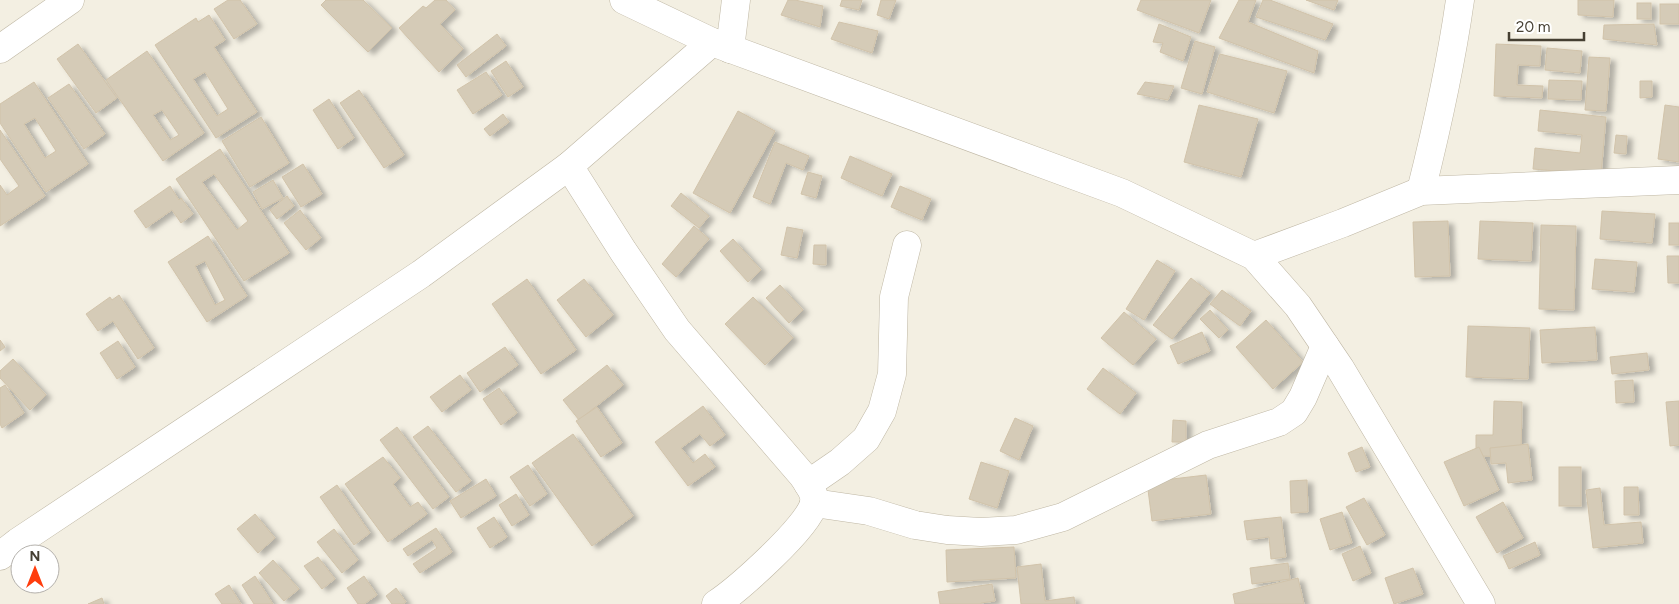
<svg xmlns="http://www.w3.org/2000/svg" width="1679" height="604" viewBox="0 0 1679 604" font-family="Figtree,sans-serif">
  <style>
    .building { fill: #d5cbb7; stroke: #d1c3aa; fill-rule: evenodd; filter: url(#shadow) }
    .lines { fill: none; stroke-linecap: round; stroke-linejoin: round }
    .minor-casing { stroke: #bfb7a4; stroke-width: 29 }
    .minor { stroke: #fff; stroke-width: 28 }
  </style>
  <defs>
    <filter id="shadow"><feDropShadow dx="5.5" dy="3" stdDeviation="2.5" flood-color="#0004"/></filter>
  </defs>
  <rect width="100%" height="100%" fill="#f3efe2"/>
  <g class="building">
    <path d="M228 0H240L257 24 234 39 214 9Z"/>
    <path d="M326 0H363L392 28 368 52 321 5Z"/>
    <path d="M435 0H446L455 10 440 24 463 49 439 72 399 28 423 6 426 8Z"/>
    <path d="M788 0H795L823 6 820 27 781 15Z"/>
    <path d="M842 0H862L859 10 840 6Z"/>
    <path d="M881 0H896L889 19 877 15Z"/>
    <path d="M1141 0H1211L1199 33 1137 10Z"/>
    <path d="M1239 0H1256L1248 22 1318 51 1314 73 1219 38Z"/>
    <path d="M1263 0H1270L1333 24 1325 40 1256 17Z"/>
    <path d="M1306 0H1338L1334 10Z"/>
    <path d="M1578 0H1614L1613 17 1578 15Z"/>
    <rect x="1637" y="3" width="14" height="16"/>
    <rect x="1660" y="4" width="19" height="20"/>
    <path d="M209 15 225 40 214 47 257 112 216 138 155 45 196 18 198 22ZM205 72 228 109 217 116 193 79Z"/>
    <path d="M839 22 878 31 872 53 831 39Z"/>
    <path d="M1159 24 1191 37 1183 61 1160 52 1163 43 1153 42Z"/>
    <path d="M1654 24 1657 45 1603 39 1604 25Z"/>
    <path d="M497 34 506 46 466 77 457 65Z"/>
    <path d="M1195 41 1215 47 1202 94 1181 88Z"/>
    <path d="M78 44 117 98 96 113 57 59Z"/>
    <path d="M1496 44 1541 46 1540 66 1518 65 1517 85 1543 86 1542 98 1494 96Z"/>
    <path d="M1547 48 1582 51 1580 73 1545 70Z"/>
    <path d="M147 51 204 133 163 161 106 80ZM162 110 179 135 170 140 153 115Z"/>
    <path d="M1220 54 1287 71 1274 113 1207 92Z"/>
    <path d="M1589 57 1610 58 1606 111 1585 110Z"/>
    <path d="M506 61 523 87 508 97 491 71Z"/>
    <path d="M486 72 502 95 473 114 457 90Z"/>
    <path d="M1549 80 1582 81 1581 100 1548 99Z"/>
    <path d="M1640 81H1652V97L1640 98Z"/>
    <path d="M34 82 88 164 46 192 0 123V104ZM35 118 56 151 45 158 24 124Z"/>
    <path d="M1145 82 1174 86 1168 100 1137 94Z"/>
    <path d="M69 84 105 134 84 149 48 98Z"/>
    <path d="M359 90 404 155 384 168 340 103Z"/>
    <path d="M329 99 354 138 338 149 313 110Z"/>
    <path d="M1199 105 1258 119 1241 177 1184 162Z"/>
    <path d="M1665 105 1679 107V162L1658 159Z"/>
    <path d="M1540 110 1606 117 1601 175 1533 169 1535 148 1580 153 1582 135 1538 131Z"/>
    <path d="M738 111 775 131 730 213 693 193Z"/>
    <path d="M503 114 509 122 490 136 484 129Z"/>
    <path d="M261 117 289 163 250 187 222 141Z"/>
    <path d="M0 130 45 196 0 226V185L7 195 19 186 0 159Z"/>
    <path d="M1616 135 1627 136 1626 154 1614 153Z"/>
    <path d="M775 142 809 156 803 170 786 163 770 204 753 197Z"/>
    <path d="M220 149 289 253 244 281 176 179ZM214 174 248 221 237 230 202 182Z"/>
    <path d="M850 156 892 174 882 196 841 178Z"/>
    <path d="M303 164 322 194 301 207 282 177Z"/>
    <path d="M808 172 822 176 816 198 801 194Z"/>
    <path d="M273 180 283 198 262 209 253 192Z"/>
    <path d="M170 186 179 200 181 198 193 214 181 223 172 210 146 228 134 211Z"/>
    <path d="M900 186 931 199 922 220 891 207Z"/>
    <path d="M681 193 709 216 699 228 671 206Z"/>
    <path d="M287 196 294 206 277 219 270 210Z"/>
    <path d="M300 210 321 238 306 250 284 223Z"/>
    <path d="M1602 211 1655 214 1652 243 1600 239Z"/>
    <path d="M1448 221 1450 276 1415 277 1413 222Z"/>
    <path d="M1480 221 1533 223 1531 261 1478 259Z"/>
    <rect x="1669" y="223" width="10" height="22"/>
    <path d="M1541 225 1576 226 1574 310 1539 309Z"/>
    <path d="M694 226 709 239 676 277 662 264Z"/>
    <path d="M787 227 803 230 797 258 781 255Z"/>
    <path d="M208 236 247 296 207 322 168 262ZM205 261 225 300 215 305 195 266Z"/>
    <path d="M733 239 761 270 748 282 720 251Z"/>
    <path d="M814 245H826V265L813 264Z"/>
    <path d="M1667 256H1679V283H1668Z"/>
    <path d="M1595 259 1637 262 1634 292 1592 289Z"/>
    <path d="M1157 260 1175 271 1144 320 1126 309Z"/>
    <path d="M1191 278 1210 293 1172 339 1153 325Z"/>
    <path d="M527 279 576 350 541 374 492 304Z"/>
    <path d="M584 279 613 315 586 337 557 300Z"/>
    <path d="M780 285 803 310 789 323 766 298Z"/>
    <path d="M1222 290 1251 311 1240 326 1210 304Z"/>
    <path d="M119 295 154 348 138 359 113 321 98 331 86 314 110 297 112 300Z"/>
    <path d="M753 297 793 338 765 365 725 324Z"/>
    <path d="M1210 310 1228 330 1219 338 1200 319Z"/>
    <path d="M1124 312 1156 339 1133 365 1101 338Z"/>
    <path d="M1266 320 1303 362 1273 389 1236 347Z"/>
    <path d="M1468 326 1530 328 1528 379 1466 377Z"/>
    <path d="M1595 327 1597 360 1542 363 1540 330Z"/>
    <path d="M1202 332 1210 351 1178 364 1170 346Z"/>
    <path d="M0 340 5 347 0 351Z"/>
    <path d="M118 341 135 367 117 379 100 353Z"/>
    <path d="M505 347 518 365 480 392 467 373Z"/>
    <path d="M1647 353 1649 370 1612 374 1610 357Z"/>
    <path d="M13 359 46 395 30 410 0 378V371Z"/>
    <path d="M607 365 623 385 579 420 563 400Z"/>
    <path d="M1103 368 1136 393 1120 414 1087 389Z"/>
    <path d="M460 375 471 390 442 412 430 397Z"/>
    <path d="M1633 380 1634 402 1616 403 1615 381Z"/>
    <path d="M5 385 24 413 2 428 0 424V388Z"/>
    <path d="M499 388 517 413 501 425 483 399Z"/>
    <path d="M1494 401 1522 402 1521 457 1476 456V435H1493Z"/>
    <path d="M1679 401V445L1670 446 1666 402Z"/>
    <path d="M703 406 725 435 710 446 700 434 681 448 693 463 705 454 715 467 688 486 655 442Z"/>
    <path d="M597 407 622 443 601 457 576 421Z"/>
    <path d="M1015 418 1033 426 1019 460 1000 451Z"/>
    <path d="M1173 420 1186 421V442H1172Z"/>
    <path d="M428 426 471 481 456 492 413 437Z"/>
    <path d="M397 427 449 497 433 509 380 440Z"/>
    <path d="M573 434 633 516 592 546 532 463Z"/>
    <path d="M1528 444 1532 480 1508 483 1506 463 1491 464 1490 448Z"/>
    <path d="M1362 447 1370 467 1356 472 1348 453Z"/>
    <path d="M1479 447 1499 490 1464 506 1444 462Z"/>
    <path d="M383 457 400 478 393 484 410 507 418 502 427 514 388 542 345 484Z"/>
    <path d="M981 462 1009 471 997 508 969 499Z"/>
    <path d="M528 465 547 494 530 506 510 477Z"/>
    <rect x="1559" y="467" width="22" height="39"/>
    <path d="M1206 475 1211 514 1152 521 1147 482Z"/>
    <path d="M486 479 496 496 461 518 450 501Z"/>
    <path d="M1307 480 1308 512 1291 513 1290 481Z"/>
    <path d="M337 485 370 533 354 545 320 497Z"/>
    <path d="M1624 487H1638L1639 515H1624Z"/>
    <path d="M1600 488 1604 525 1641 522 1643 543 1593 548 1586 490Z"/>
    <path d="M516 494 529 515 512 526 499 505Z"/>
    <path d="M1364 498 1385 535 1367 545 1346 507Z"/>
    <path d="M1503 502 1523 538 1497 553 1476 517Z"/>
    <path d="M1342 512 1352 543 1330 550 1320 519Z"/>
    <path d="M255 514 275 538 258 553 237 529Z"/>
    <path d="M494 517 507 537 490 548 477 528Z"/>
    <path d="M1281 517 1286 557 1271 559 1269 537 1247 540 1244 521Z"/>
    <path d="M436 528 452 552 420 573 413 564 437 548 432 540 408 556 403 549Z"/>
    <path d="M334 529 358 560 342 573 317 542Z"/>
    <path d="M1535 542 1540 555 1509 569 1503 556Z"/>
    <path d="M1360 546 1371 573 1353 581 1342 554Z"/>
    <path d="M1014 547 1016 578 947 582 946 550Z"/>
    <path d="M318 557 335 579 322 589 304 566Z"/>
    <path d="M273 560 299 589 284 601 259 573Z"/>
    <path d="M1288 563 1290 579 1252 584 1250 568Z"/>
    <path d="M1041 564 1045 601 1074 597 1075 604H1021L1017 567Z"/>
    <path d="M1413 568 1423 594 1394 604 1385 578Z"/>
    <path d="M255 576 273 604H254L242 585Z"/>
    <path d="M364 576 377 595 364 604H358L347 588Z"/>
    <path d="M1298 578 1304 604H1235L1233 594Z"/>
    <path d="M992 584 995 601 981 603V604H940L938 592Z"/>
    <path d="M229 585 241 604H222L215 594Z"/>
    <path d="M396 588 406 602 403 604H392L386 596Z"/>
    <path d="M102 598 104 604H88Z"/>
  </g>
  <g class="lines">
    <g class="minor-casing">
      <g id="minor">
        <path d="M624 0 712 42 1122 193 1254 256 1298 306 1340 368 1481 604"/>
        <path d="M0 49 70 0"/>
        <path d="M730 49 736 0"/>
        <path d="M569 166 623 251 677 330 803 476C808 484 816 494 814 503 809 527 737 590 716 604"/>
        <path d="M1421 191C1437 127 1451 64 1460 0"/>
        <path d="M1254 256 1343 223 1421 191 1679 180"/>
        <path d="M808 484 840 462 866 439 882 411 892 374 894 297 907 245"/>
        <path d="M814 503 869 511 915 525 947 530 981 532 1016 530 1063 517 1208 445 1279 422 1294 412 1303 397 1325 346"/>
        <path d="M0 556 18 542 421 274 569 166 712 42"/>
      </g>
    </g>
    <use href="#minor" class="minor"/>
  </g>
  <g transform="translate(35 569)"><circle r="24" fill="#ffffff" stroke="#b5b2ad"/>
  <path d="M0-4L9 19L0 12L-9 19Z" fill="#ff3d0d"/>
  <text y="-8" font-size="14" font-weight="bold" text-anchor="middle" fill="#453f32">N</text>
  </g>
  <path d="M1509 32v8h75v-8" fill="none" stroke="#453f32" stroke-width="2.5"/>
  <text x="1516" y="32" font-size="15" fill="#453f32" stroke="#ffffff" stroke-width="4" paint-order="stroke">20 m</text>
</svg>
